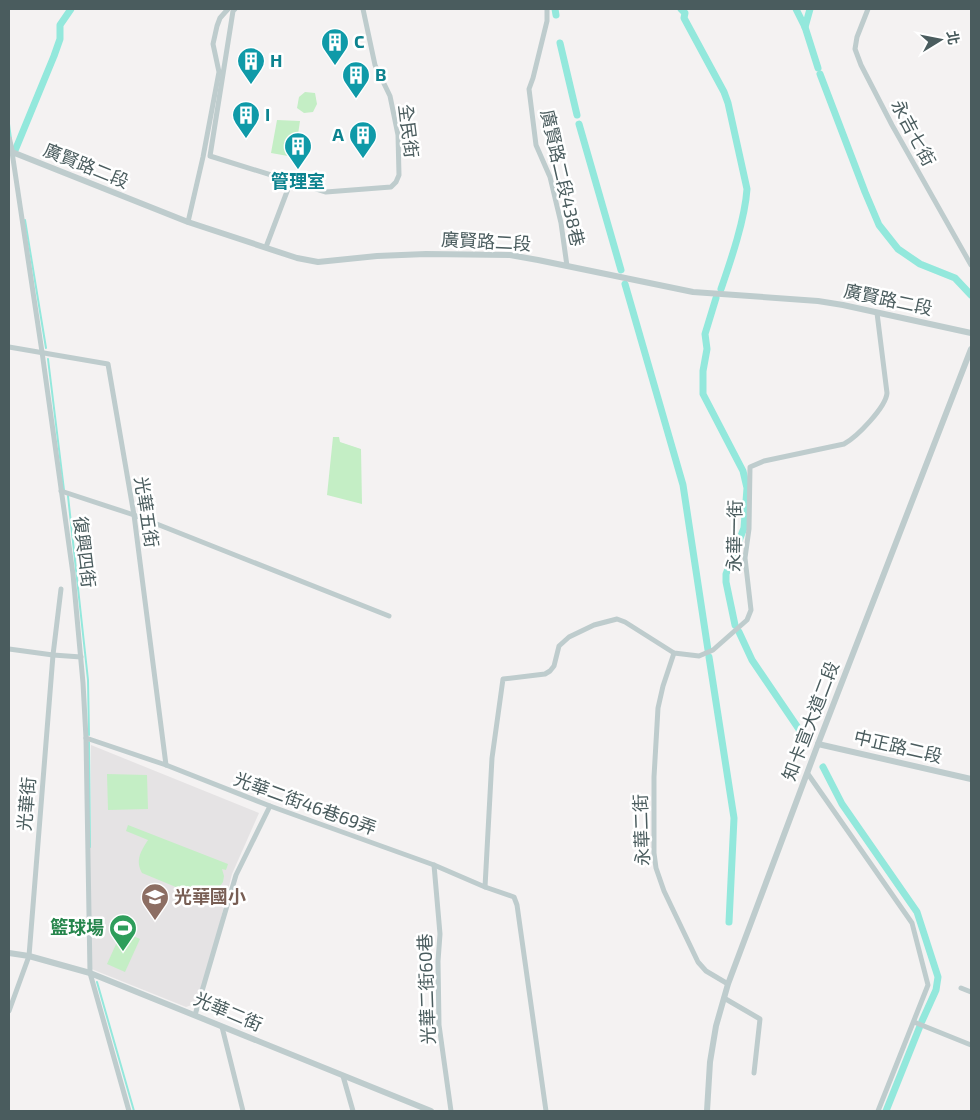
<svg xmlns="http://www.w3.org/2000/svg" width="980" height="1120" viewBox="0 0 980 1120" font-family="'Exo 2','Noto Sans TC',sans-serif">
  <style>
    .education { fill: #e5e3e4 }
    .green { fill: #c4eec5 }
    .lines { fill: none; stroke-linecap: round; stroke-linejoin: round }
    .stream { stroke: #93e8dc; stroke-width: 2 }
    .canal { stroke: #93e8dc; stroke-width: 7 }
    .minor { stroke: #becccd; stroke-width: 5 }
    .tertiary { stroke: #becccd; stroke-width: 6 }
    .labels { text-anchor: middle; stroke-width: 5; stroke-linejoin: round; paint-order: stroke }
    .culture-label { font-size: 18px; font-weight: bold; fill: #0d838f; stroke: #fff; text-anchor: start }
    .street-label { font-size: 18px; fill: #4a5c5e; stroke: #fff }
    .education-label { font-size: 18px; font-weight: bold; fill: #785e54; stroke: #fff; text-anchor: start }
    .leisure-label { font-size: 18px; font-weight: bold; fill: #27864d; stroke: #fff; text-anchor: end }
  </style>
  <rect width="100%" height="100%" fill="#f4f2f2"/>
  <path class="education" d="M91 745 259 813 232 874 200 1002 186 1007 89 968Z"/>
  <g class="green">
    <path d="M305 92 315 93 317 104 313 112 304 113 297 108 299 97Z"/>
    <path d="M277 120 300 121 296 148 290 147 288 156 271 153Z"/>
    <path d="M333 437H339L340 442 361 449 362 504 327 495Z"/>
    <path d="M107 774 147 775 148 809 108 810Z"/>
    <path d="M128 825 228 864 226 870 222 869 224 876 223 882 214 895 208 897 195 895 142 873C135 860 141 851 148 840L126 831Z"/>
    <path d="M122 931 140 939 125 972 107 964Z"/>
  </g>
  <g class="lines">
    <g class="stream">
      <path d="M9 124 11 139"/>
      <path d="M25 220 46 348"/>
      <path d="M48 359 64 490"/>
      <path d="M68 496 88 680 89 735"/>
      <path d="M89 742 90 847"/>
      <path d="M97 982 134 1111"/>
    </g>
    <g class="canal">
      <path d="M555 9 556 15"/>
      <path d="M681 9 685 13 684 18 724 92 728 103 747 189C745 219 731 260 721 289"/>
      <path d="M796 9 805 27 818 68"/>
      <path d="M805 27 810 9"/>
      <path d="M560 43 577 115"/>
      <path d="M820 74 865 192 879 225 898 249 920 264 955 278 971 295"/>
      <path d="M579 124 621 270"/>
      <path d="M14 153 54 56 60 39V25L71 9"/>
      <path d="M625 284 683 485 708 650"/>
      <path d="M716 298 705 334 707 349 703 371V394L743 471 747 488 744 528 726 574V582L735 625"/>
      <path d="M739 632 752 660 807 741"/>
      <path d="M709 657 734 818 729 922"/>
      <path d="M823 767 842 804 917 912 938 977 936 990 922 1021"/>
      <path d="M886 1111 920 1026"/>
    </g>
    <g class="minor">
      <path d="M235 9 233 11 210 156 326 192 391 187 396 182 399 175 398 135 390 96 375 65 363 9"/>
      <path d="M547 9V21L533 78 529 89 536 145 550 177 561 223 567 266"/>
      <path d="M868 9 857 37 855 49 861 65 892 125 971 265"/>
      <path d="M12 152 42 352 73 574 83 683 86 738 90 973 129 1111"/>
      <path d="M188 222 203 157 219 72 213 44 217 26 220 18 228 9"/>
      <path d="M266 247 291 181"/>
      <path d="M9 347 108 364 134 515 166 765"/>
      <path d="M61 491 134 515 389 616"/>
      <path d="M9 649 53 655 81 657"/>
      <path d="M674 653 663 686 658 708 654 777V853L656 868 664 891 698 962 706 971 728 984"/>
      <path d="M86 738 166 765 270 806 434 865 485 887 514 897 517 905 546 1111"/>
      <path d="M808 774 912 923 928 985 878 1111"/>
      <path d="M434 865 440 934 438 961 439 1025 451 1111"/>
      <path d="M485 887 492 758 503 679 545 674 550 671 554 666 559 646 569 637 594 625 617 619 625 622 674 653 699 656 713 650 747 620 751 610 745 558 749 529 750 467 764 461 844 444C857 437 886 407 887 393L877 313"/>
      <path d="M961 988 971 992"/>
      <path d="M724 998 760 1019 754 1073"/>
      <path d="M9 1011 29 956 53 655 61 589"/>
      <path d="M195 1015 236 875 270 806"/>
      <path d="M914 1022 971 1045"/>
      <path d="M222 1027 243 1111"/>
      <path d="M343 1076 353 1111"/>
    </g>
    <g class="tertiary">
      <path d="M9 139 12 152 188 222 297 258 318 262 377 256 426 254 510 255 538 260 693 292 818 301 843 305 971 333"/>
      <path d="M818 744 971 779"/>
      <path d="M9 953 29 956 90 973 431 1111"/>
      <path d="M707 1111 710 1062 716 1026 728 984 818 744 971 349"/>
    </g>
  </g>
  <defs>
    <g id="building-pin" transform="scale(1.4375)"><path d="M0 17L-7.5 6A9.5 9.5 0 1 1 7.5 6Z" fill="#0f9aa8" stroke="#fff"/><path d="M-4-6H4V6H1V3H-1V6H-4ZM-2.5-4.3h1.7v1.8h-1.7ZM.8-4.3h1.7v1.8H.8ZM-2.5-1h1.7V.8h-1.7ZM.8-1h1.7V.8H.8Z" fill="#fff"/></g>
    <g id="school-pin" transform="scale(1.4375)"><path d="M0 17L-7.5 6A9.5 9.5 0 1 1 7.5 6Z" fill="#8d6e63" stroke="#fff"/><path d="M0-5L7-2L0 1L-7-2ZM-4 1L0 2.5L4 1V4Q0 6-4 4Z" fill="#fff"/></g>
    <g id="stadium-pin" transform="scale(1.4375)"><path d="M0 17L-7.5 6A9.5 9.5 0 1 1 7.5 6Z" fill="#2e9e5b" stroke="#fff"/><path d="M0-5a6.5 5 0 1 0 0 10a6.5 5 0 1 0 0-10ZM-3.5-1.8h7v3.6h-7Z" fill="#fff"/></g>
  </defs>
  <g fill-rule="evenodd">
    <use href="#building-pin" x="335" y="42"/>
    <use href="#building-pin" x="251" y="61"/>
    <use href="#building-pin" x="356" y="75"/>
    <use href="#building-pin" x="246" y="115"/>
    <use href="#building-pin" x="363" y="135"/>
    <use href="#building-pin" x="298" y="146"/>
    <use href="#school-pin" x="155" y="897"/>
    <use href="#stadium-pin" x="123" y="928"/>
  </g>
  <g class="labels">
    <g class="culture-label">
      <text x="354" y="48">C</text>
      <text x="270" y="67">H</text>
      <text x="375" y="81">B</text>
      <text x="265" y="121">I</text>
      <text x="344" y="141" text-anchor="end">A</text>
      <text x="298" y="188" text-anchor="middle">管理室</text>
    </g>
    <g class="street-label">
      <text transform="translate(408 131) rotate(83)" y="6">全民街</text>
      <text transform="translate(913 133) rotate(62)" y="6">永吉七街</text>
      <text transform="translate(86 166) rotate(22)" y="6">廣賢路二段</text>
      <text transform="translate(562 178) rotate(77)" y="6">廣賢路二段438巷</text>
      <text transform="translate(486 242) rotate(3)" y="6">廣賢路二段</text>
      <text transform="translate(888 300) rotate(12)" y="6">廣賢路二段</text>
      <text transform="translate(146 512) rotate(81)" y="6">光華五街</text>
      <text transform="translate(735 536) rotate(-89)" y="6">永華一街</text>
      <text transform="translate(84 552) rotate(83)" y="6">復興四街</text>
      <text transform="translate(811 721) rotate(-69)" y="6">知卡宣大道二段</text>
      <text transform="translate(898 747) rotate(13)" y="6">中正路二段</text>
      <text transform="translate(27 804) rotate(-85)" y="6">光華街</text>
      <text transform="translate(305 804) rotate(20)" y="6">光華二街46巷69弄</text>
      <text transform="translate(642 830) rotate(-92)" y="6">永華二街</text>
      <text transform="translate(427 989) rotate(-92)" y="6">光華二街60巷</text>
      <text transform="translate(228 1012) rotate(23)" y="6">光華二街</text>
    </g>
    <g class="education-label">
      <text x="174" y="903">光華國小</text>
    </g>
    <g class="leisure-label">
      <text x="104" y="934">籃球場</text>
    </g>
  </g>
  <rect width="980" height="1120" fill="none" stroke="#4a5c5e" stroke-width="20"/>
  <g transform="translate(940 40) rotate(80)" stroke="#ffffff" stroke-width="4" paint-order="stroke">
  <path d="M0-4L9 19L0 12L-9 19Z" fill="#4a5c5e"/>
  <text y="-8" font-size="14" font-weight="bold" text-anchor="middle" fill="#4a5c5e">北</text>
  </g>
</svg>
